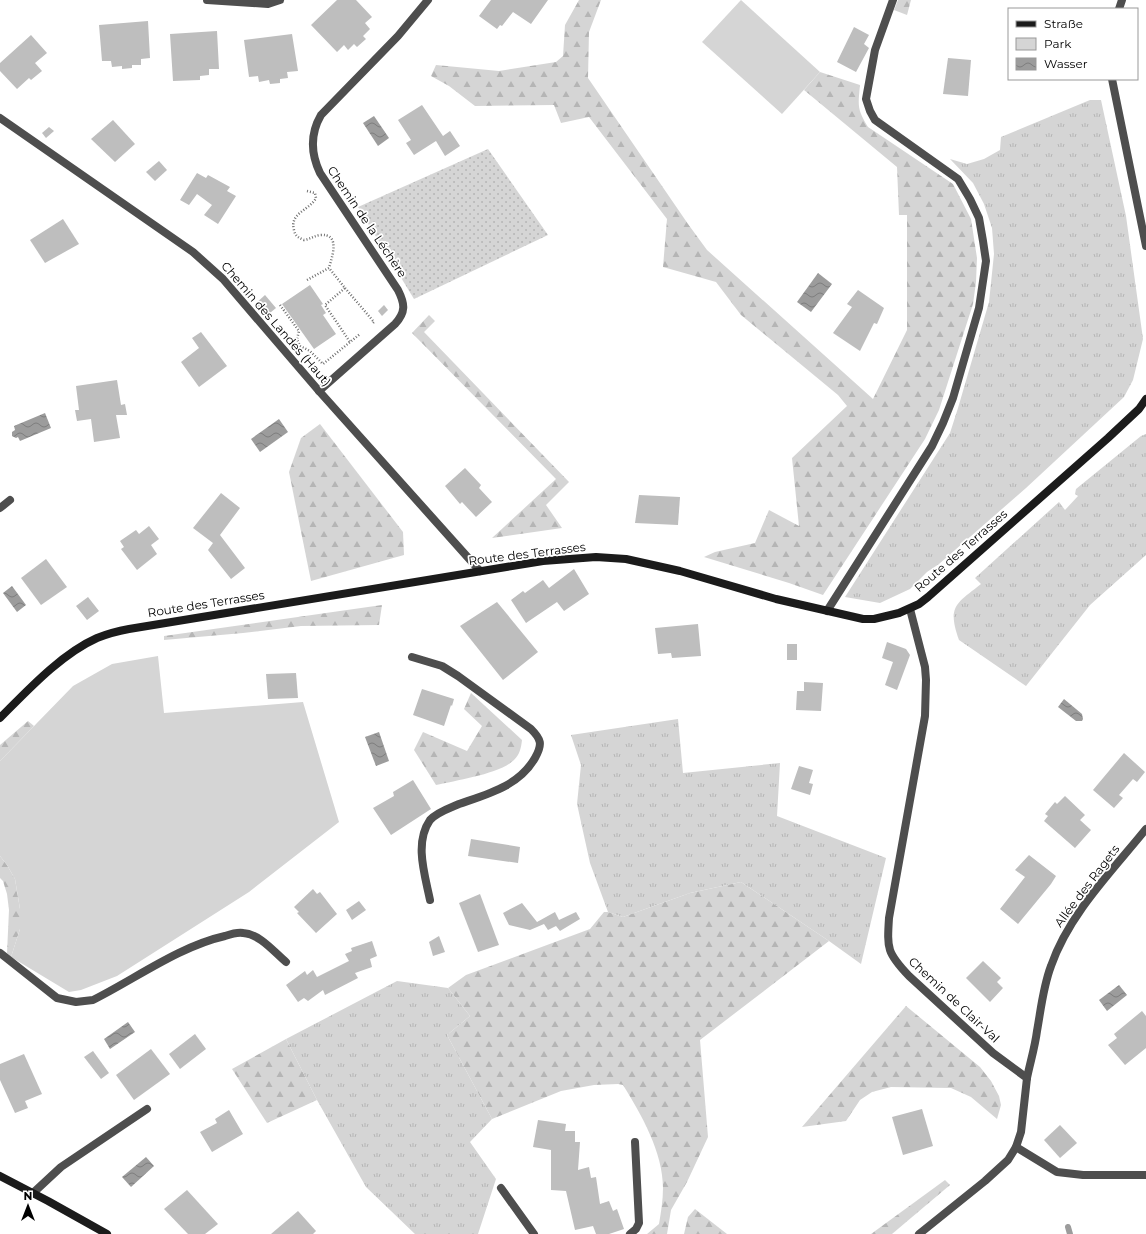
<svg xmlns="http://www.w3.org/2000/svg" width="1146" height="1234" viewBox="0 0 1146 1234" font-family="Montserrat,sans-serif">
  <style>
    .grass { fill: url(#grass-tufts) }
    .forest { fill: url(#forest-firs) }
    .park { fill: #d5d5d5 }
    .garden { fill: url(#garden-dots) }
    .water { fill: url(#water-waves) }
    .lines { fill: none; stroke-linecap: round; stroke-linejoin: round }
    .stream { stroke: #9c9c9c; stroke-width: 6 }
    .building { fill: #bebebe }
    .path { stroke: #707070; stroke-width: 2.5; stroke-dasharray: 1 2; stroke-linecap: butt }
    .lane { stroke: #4e4e4e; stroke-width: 8 }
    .street { stroke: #4e4e4e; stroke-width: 8 }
    .secondary { stroke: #1b1b1b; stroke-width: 8 }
    .labels { text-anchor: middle; stroke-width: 3.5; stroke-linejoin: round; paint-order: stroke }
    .street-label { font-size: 12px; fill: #000; stroke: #fff }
  </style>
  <defs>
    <pattern id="grass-tufts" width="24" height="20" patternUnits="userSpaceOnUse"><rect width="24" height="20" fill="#d5d5d5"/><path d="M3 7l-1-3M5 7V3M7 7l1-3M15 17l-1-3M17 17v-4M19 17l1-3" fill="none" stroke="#b5b5b5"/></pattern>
    <pattern id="forest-firs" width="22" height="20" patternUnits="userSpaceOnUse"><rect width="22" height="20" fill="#d5d5d5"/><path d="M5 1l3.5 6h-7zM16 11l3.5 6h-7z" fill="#b5b5b5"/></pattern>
    <pattern id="garden-dots" width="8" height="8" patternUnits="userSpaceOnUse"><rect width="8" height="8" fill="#d5d5d5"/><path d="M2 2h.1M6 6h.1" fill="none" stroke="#b5b5b5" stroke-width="1.8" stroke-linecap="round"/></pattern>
    <pattern id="water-waves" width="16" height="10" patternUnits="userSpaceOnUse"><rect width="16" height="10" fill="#9c9c9c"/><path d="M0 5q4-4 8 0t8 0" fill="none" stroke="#7d7d7d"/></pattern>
  </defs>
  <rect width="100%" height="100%" fill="#fff"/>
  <g class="grass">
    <path d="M1090 100H1101L1126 216 1143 339 1133 380 1124 397 1026 488 939 564 927 572 910 589 880 603 845 597 950 433 958 408 989 302 994 254 992 228 984 204 973 183 950 159 967 164 984 159 1000 150 1001 137Z"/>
    <path d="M1146 434V555L1090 605 1026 686 959 640C947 606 956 604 981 584L975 578 1059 502 1065 510 1078 496 1075 494 1076 489 1141 436Z"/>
    <path d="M678 719 683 773 780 763 777 816 886 858 861 964 829 941 741 882 690 893 623 917 608 912 590 863 577 804 581 765 571 735Z"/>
    <path d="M397 981 448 988 470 1016 447 1035 492 1119 470 1142 496 1179 478 1234H415L366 1187 317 1100 286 1039Z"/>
  </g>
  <g class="forest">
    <path d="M579 0H601L589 32 588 78 688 224 707 250 873 399 907 330V215H899L897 167 804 90 820 72 860 85C858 106 857 109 868 127L953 184 971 219 977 258 976 282 973 304 939 410 925 439 823 595 789 583 704 557 715 552 755 543 769 510 799 526 792 458 847 406 838 395 741 315 716 282 663 267 667 219 589 117 561 123 554 105 475 106 449 86 431 76 436 65 499 71 556 62 563 56 565 25Z"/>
    <path d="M898 0H911L907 15 894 10Z"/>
    <path d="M429 315 435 321 424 332 569 482 546 505 562 528 492 538 556 479 412 333Z"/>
    <path d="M320 424 403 532 404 555 311 581 289 472 301 438Z"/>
    <path d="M382 605 379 625 301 626 243 633 164 640V636Z"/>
    <path d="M471 693 522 740C521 748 520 754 514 760 499 774 457 780 436 785L414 750 423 732 467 751 482 726 464 709Z"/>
    <path d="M28 721 34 726 0 761V745Z"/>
    <path d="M0 856 7 865 15 879 20 909V929L11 957 7 953 9 910 7 894 3 881 0 878Z"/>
    <path d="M741 882 829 941 700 1040 708 1137 687 1182 671 1210 667 1234H647L659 1224C661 1212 663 1200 663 1188 663 1152 641 1114 623 1085L618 1084 594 1085 561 1091 492 1119 447 1035 470 1016 448 988 466 975 590 929 604 912H608L623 917 690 893Z"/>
    <path d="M906 1006 980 1067 991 1081 999 1096 1001 1105 997 1119 971 1097 951 1088 891 1087 872 1092 860 1100 846 1121 802 1127Z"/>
    <path d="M286 1039 317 1100 267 1123 232 1069Z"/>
    <path d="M945 1180 950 1185 892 1234H871Z"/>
    <path d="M695 1209 727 1234H684L688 1217Z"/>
  </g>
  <g class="park">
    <path d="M741 0 820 72 782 114 702 42Z"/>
    <path d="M158 656 164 713 303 702 339 822 249 892 117 976 81 990 69 992 11 957 20 929V909L15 879 7 865 0 856V761L73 686 112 664Z"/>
  </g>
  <path class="garden" d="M488 149 548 235 414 299 358 207Z"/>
  <g class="water">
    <path d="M374 116 389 138 378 146 363 123Z"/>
    <path d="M818 273 832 284 811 312 797 302Z"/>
    <path d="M45 413 51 428 20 441 18 437 16 438 12 436V432L15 430 14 426Z"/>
    <path d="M279 419 288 432 260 452 251 439Z"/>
    <path d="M12 586 26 605 17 612 3 593Z"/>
    <path d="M1064 699 1082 714 1083 719 1082 721H1076L1058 707Z"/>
    <path d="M379 732 389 761 376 766 365 737Z"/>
    <path d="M1119 985 1127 995 1107 1011 1099 1000Z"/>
    <path d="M128 1022 135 1032 110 1049 104 1039Z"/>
    <path d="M146 1157 154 1166 131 1187 122 1177Z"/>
  </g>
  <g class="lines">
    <path class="stream" d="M1068 1227 1070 1234"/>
  </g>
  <g class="building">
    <path d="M337 0H356L372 17 365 23 370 29 363 36 366 39 357 47 354 44 348 50 344 45 337 52 311 25Z"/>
    <path d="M491 0H548L531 24 513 12 502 26 500 25 497 29 479 16Z"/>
    <path d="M148 21 150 58 141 59V65H132V68L122 69V66L112 67 111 61H102L99 25Z"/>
    <path d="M854 27 869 35 864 44 869 48 856 72 837 62Z"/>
    <path d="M217 31 219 69H209V75L200 76V80L173 81 170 34Z"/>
    <path d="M292 34 298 71 287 72 288 78 280 79V83L270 84 269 80 259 82 258 76 249 77 244 40Z"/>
    <path d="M31 35 47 53 35 63 42 71 31 80 29 78 17 89 0 71V63Z"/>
    <path d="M948 58 971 60 968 96 943 94Z"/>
    <path d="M422 105 443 136 450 131 460 146 445 156 436 141 414 155 406 143 411 140 398 120Z"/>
    <path d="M113 120 135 144 115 162 91 139Z"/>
    <path d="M49 127 54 131 46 138 42 133Z"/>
    <path d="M159 161 167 170 155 181 146 172Z"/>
    <path d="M197 173 206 178 208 175 230 187 227 191 236 196 218 224 204 215 212 205 197 194 189 205 180 200Z"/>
    <path d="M63 219 79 244 45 263 30 240Z"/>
    <path d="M310 285 323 304 321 305 326 313 323 315 336 334 314 349 282 304Z"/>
    <path d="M858 290 884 308 877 324 874 323 860 351 833 333 852 307 847 304Z"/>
    <path d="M265 295 276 308 265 317 254 305Z"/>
    <path d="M384 305 388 310 382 316 378 311Z"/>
    <path d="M201 332 227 366 199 387 181 362 199 348 192 338Z"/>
    <path d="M117 380 121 405 125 404 127 415H116L120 438 94 442 91 419 77 421 75 410H79L76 386Z"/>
    <path d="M465 468 481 485 479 488 492 502 476 517 462 502 460 504 445 486Z"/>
    <path d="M221 493 240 508 220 535 245 568 231 579 208 550 213 543 193 528Z"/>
    <path d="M639 495 680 497 678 525 635 523Z"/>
    <path d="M149 526 159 539 151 545 157 554 137 570 121 549 124 547 120 541 136 530 139 534Z"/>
    <path d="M46 559 67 587 41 605 21 578Z"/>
    <path d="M574 569 589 594 564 611 557 602 526 623 511 600 523 591 525 593 543 580 549 588Z"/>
    <path d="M88 597 99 611 87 620 76 606Z"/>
    <path d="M497 602 538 652 503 680 460 626Z"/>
    <path d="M698 624 701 656 672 658 671 653 658 654 655 628Z"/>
    <path d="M887 642 906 649 910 655 897 690 885 685 893 662 882 658Z"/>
    <rect x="787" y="644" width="10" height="16"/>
    <path d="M296 673 298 698 268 699 266 674Z"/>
    <path d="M804 682 823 683 821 711 796 710 797 691H804Z"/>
    <path d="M422 689 454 699 452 706 451 705 444 726 413 715Z"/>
    <path d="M1124 753 1145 772 1137 782 1133 779 1119 795 1123 798 1114 808 1093 790Z"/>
    <path d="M799 766 813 770 809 783 813 784 810 795 791 789Z"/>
    <path d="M413 780 431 809 391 835 373 808 394 796 393 792Z"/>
    <path d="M1065 796 1085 815 1080 820 1091 830 1075 848 1044 821 1048 816 1045 814 1055 802 1057 804Z"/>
    <path d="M471 839 520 847 518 863 468 856Z"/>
    <path d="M1029 855 1056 876 1051 884 1018 924 1000 909 1025 877 1015 870Z"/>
    <path d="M313 889 317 894 320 892 337 914 316 933 297 913 299 912 294 907Z"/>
    <path d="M480 894 499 945 478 952 459 903Z"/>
    <path d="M359 901 366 910 352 920 346 910Z"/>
    <path d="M522 903 537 922 555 912 559 920 576 912 580 919 560 931 556 926 548 930 544 924 530 930 509 925 503 913Z"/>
    <path d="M439 936 445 952 433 956 429 942Z"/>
    <path d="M372 941 377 956 370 959 372 967 355 973 358 978 325 995 323 990 308 1001 304 998 298 1002 286 985 305 971 307 975 313 970 317 977 349 961 345 954 352 951 351 948Z"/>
    <path d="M983 961 1001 978 997 982 1003 988 990 1002 966 978Z"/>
    <path d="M1142 1011 1146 1016V1048L1125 1065 1108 1045 1117 1038 1114 1034Z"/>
    <path d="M195 1034 206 1049 180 1069 169 1054Z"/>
    <path d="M151 1049 170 1074 134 1100 116 1075Z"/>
    <path d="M93 1051 109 1073 101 1079 84 1057Z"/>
    <path d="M24 1054 42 1094 25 1101 28 1108 15 1113 0 1080V1064Z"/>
    <path d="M922 1109 933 1146 903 1155 892 1117Z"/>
    <path d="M229 1110 243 1134 212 1152 200 1132 217 1123 215 1119Z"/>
    <path d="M538 1120 566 1124 565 1131H575V1142H580L578 1170 589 1167 591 1178 596 1177 600 1204 609 1201 613 1211 617 1209 624 1229 609 1234H596L593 1226 575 1230 566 1191 551 1190V1150L533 1147Z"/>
    <path d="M1060 1125 1077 1143 1060 1158 1044 1140Z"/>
    <path d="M187 1190 218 1224 205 1234H188L164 1209Z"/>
    <path d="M298 1211 316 1231 313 1234H271Z"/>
  </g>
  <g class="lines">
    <g class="path">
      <path d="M307 191 315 193 316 198C310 210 289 213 294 230 295 236 299 238 304 240 310 239 314 236 320 235 341 233 332 257 329 268"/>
      <path d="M307 280 329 268 345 288 325 305 350 342"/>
      <path d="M345 288 374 322 373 323"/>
      <path d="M280 305 299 331 297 339 300 346 310 351 323 364 360 334"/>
    </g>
    <g class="lane">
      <path d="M827 611 932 446 943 423 953 398 979 308 986 261 983 241 979 218 970 199 958 179 875 120 870 111 866 99 875 50 893 0"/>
      <path d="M412 657 442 666 458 676 531 729C541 739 543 744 535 758 519 786 488 794 459 804 450 808 437 812 430 820 414 843 425 875 430 900"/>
      <path d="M0 953 57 998 76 1002 93 1000C135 979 180 946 225 936 231 934 238 932 243 933 260 934 274 952 286 962"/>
      <path d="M501 1188 534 1234"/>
      <path d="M33 1193 61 1167 147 1109"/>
      <path d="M630 1234 636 1229 639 1223 635 1142"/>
    </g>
    <g class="street">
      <path d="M207 0 268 4 280 0"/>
      <path d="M1119 9 1122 0"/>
      <path d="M1112 79 1146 246"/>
      <path d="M0 118 193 252 223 279 319 391 480 571"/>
      <path d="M319 391 395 324C406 312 405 304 398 290L320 173C311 154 310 134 321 115L398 36 428 0"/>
      <path d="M0 508 10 500"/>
      <path d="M910 609 925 667 926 680 925 716 889 918C887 949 887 953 909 976L993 1053 1027 1078 1021 1132 1016 1147 1008 1160 985 1181 919 1234"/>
      <path d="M1027 1078C1030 1063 1035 1047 1037 1031 1041 1009 1043 987 1051 966 1069 914 1112 871 1146 829"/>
      <path d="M1016 1147 1057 1172 1083 1175H1146"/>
    </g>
    <g class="secondary">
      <path d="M0 718C27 691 61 654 97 638 107 634 118 631 129 629L543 561 596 557 626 559 680 571 776 599 863 619H874L899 613 919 604 928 597 1108 438 1139 409 1146 399"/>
      <path d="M0 1176 48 1201 107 1234"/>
    </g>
  </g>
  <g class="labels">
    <g class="street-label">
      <text transform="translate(367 222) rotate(56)" y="4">Chemin de la Léchère</text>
      <text transform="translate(276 324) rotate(49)" y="4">Chemin des Landes (Haut)</text>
      <text transform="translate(961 551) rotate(-41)" y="4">Route des Terrasses</text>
      <text transform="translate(527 554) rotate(-7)" y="4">Route des Terrasses</text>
      <text transform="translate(206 604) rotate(-9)" y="4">Route des Terrasses</text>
      <text transform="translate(1087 886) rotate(-53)" y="4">Allée des Ragets</text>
      <text transform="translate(954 1000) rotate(43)" y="4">Chemin de Clair-Val</text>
    </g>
  </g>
  <rect x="1008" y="8" width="130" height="72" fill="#ffffff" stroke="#999999"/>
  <rect x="1016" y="21" width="20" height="6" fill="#1b1b1b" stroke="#999999"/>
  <text x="1044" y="28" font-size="12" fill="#000000">Straße</text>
  <rect x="1016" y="38" width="20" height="12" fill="#d5d5d5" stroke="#999999"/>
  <text x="1044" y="48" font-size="12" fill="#000000">Park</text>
  <rect x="1016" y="58" width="20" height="12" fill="url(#water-waves)" stroke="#999999"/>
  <text x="1044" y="68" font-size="12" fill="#000000">Wasser</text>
  <g transform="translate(28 1206)" stroke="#ffffff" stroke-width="3" paint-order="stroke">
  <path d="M0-3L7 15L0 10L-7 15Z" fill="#000000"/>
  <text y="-6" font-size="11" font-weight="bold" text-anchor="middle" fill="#000000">N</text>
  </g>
</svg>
